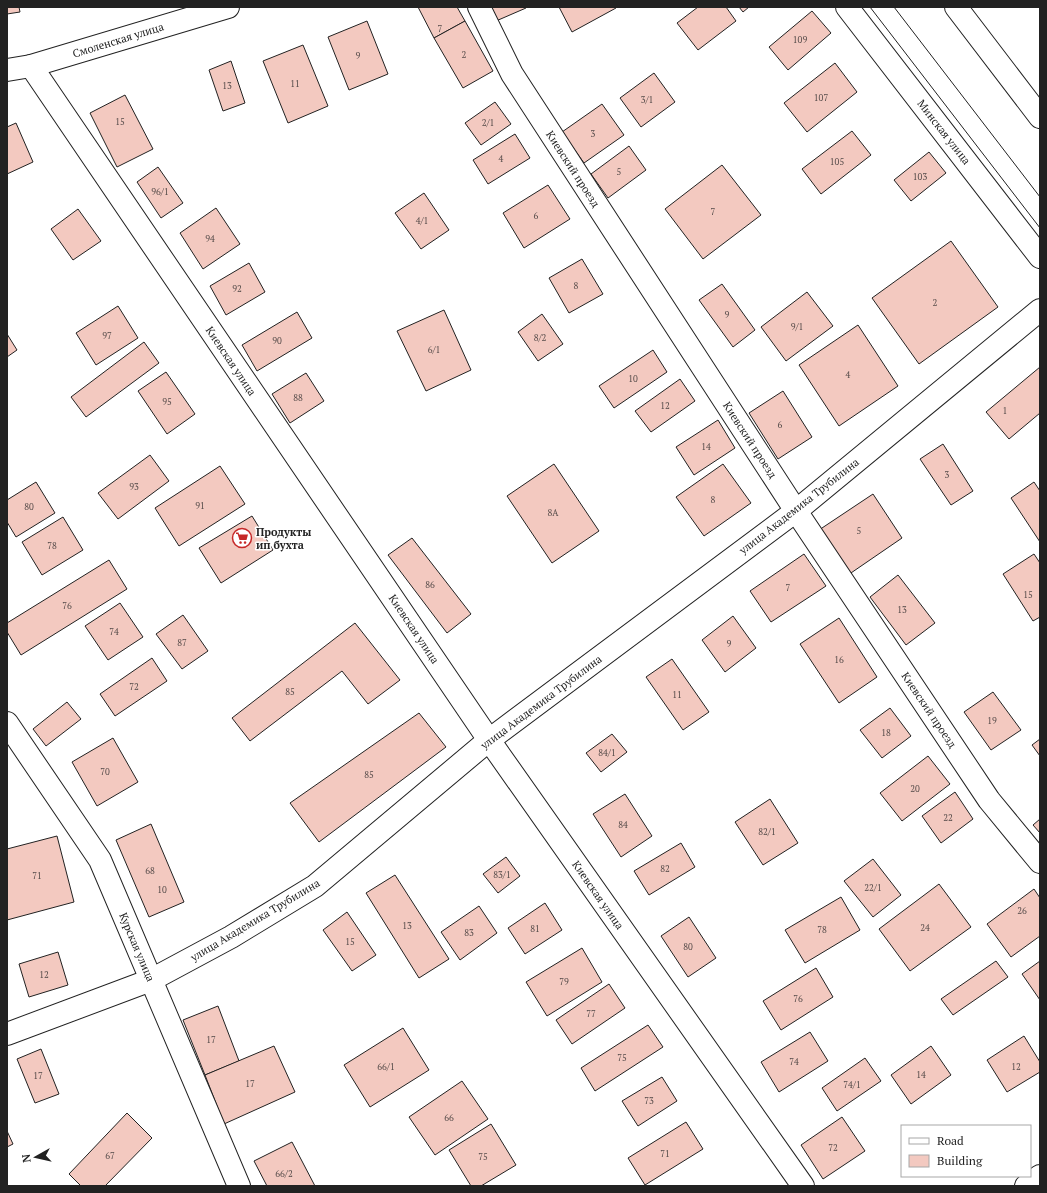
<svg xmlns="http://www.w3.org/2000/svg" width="1047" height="1193" viewBox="0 0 1047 1193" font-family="'PT Serif',serif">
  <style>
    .building { fill: #f3c9c0; stroke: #222 }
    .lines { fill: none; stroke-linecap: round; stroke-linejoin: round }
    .street-casing { stroke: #222; stroke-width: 24 }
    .secondary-casing { stroke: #222; stroke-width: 24 }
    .street { stroke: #fff; stroke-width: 22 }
    .secondary { stroke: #fff; stroke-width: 22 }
    .tram { stroke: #222; stroke-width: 1 }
    .labels { text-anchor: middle; stroke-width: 3; stroke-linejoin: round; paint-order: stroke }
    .number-label { font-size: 9px; fill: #564c4a }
    .street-label { font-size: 11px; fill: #222; stroke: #fff }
    .poi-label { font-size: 11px; font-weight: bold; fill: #222; stroke: #fff; text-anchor: start }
  </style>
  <rect width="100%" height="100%" fill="#fff"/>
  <g class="building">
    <path d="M7 7H19L20 12 7 14Z"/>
    <path d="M418 7H457L465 21 434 38Z"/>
    <path d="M490 7H525L526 8 496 21Z"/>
    <path d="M559 7H615L616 8 572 32Z"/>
    <path d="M698 7H726L736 21 698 50 677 23Z"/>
    <path d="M739 7H749L743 12Z"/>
    <path d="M812 11 831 33 788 70 769 47Z"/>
    <path d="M367 21 388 74 349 90 328 37Z"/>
    <path d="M465 21 493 71 463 88 434 38Z"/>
    <path d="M303 45 328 106 288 123 263 61Z"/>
    <path d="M231 61 245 103 223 111 209 70Z"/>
    <path d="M835 63 857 92 807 132 784 103Z"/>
    <path d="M654 73 675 102 641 127 620 98Z"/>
    <path d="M125 95 153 149 117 167 90 113Z"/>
    <path d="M495 102 511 124 481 145 465 123Z"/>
    <path d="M602 104 624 135 584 163 562 132Z"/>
    <path d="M16 123 33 162 7 174V127Z"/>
    <path d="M852 131 871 155 821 194 802 169Z"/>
    <path d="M515 134 530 158 488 184 473 160Z"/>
    <path d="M629 146 646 170 608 198 591 174Z"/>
    <path d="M929 152 946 173 911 201 894 180Z"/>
    <path d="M722 165 761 215 703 259 665 209Z"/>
    <path d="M158 167 183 203 161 218 137 182Z"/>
    <path d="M548 185 570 219 524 248 503 213Z"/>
    <path d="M424 193 449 230 421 249 395 213Z"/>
    <path d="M216 208 240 244 203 269 180 233Z"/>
    <path d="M78 209 101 241 73 260 51 229Z"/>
    <path d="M951 241 998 307 919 364 872 298Z"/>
    <path d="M582 259 603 294 569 313 549 278Z"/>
    <path d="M249 263 265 292 226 315 210 286Z"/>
    <path d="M722 284 755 330 733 347 699 300Z"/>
    <path d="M807 292 833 326 786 361 761 327Z"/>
    <path d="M118 306 138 338 96 365 76 333Z"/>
    <path d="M444 310 471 370 426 391 397 331Z"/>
    <path d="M297 312 312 338 257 371 242 345Z"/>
    <path d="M542 314 563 344 538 361 518 332Z"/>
    <path d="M858 325 898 386 839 426 799 365Z"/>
    <path d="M7 334 17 350 7 357Z"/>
    <path d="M144 342 159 363 86 417 71 397Z"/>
    <path d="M653 350 667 372 614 408 599 386Z"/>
    <path d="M1040 367V413L1009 439 986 412Z"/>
    <path d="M166 372 195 414 167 434 138 391Z"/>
    <path d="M306 373 324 401 290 423 272 394Z"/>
    <path d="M680 379 695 401 651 432 635 411Z"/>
    <path d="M783 391 812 437 778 459 749 413Z"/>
    <path d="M718 420 735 448 694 475 676 447Z"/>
    <path d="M943 444 973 491 951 505 920 459Z"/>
    <path d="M150 455 169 481 118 519 98 493Z"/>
    <path d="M554 464 599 531 552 563 507 496Z"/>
    <path d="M723 464 751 503 704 536 676 497Z"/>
    <path d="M220 466 245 504 179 546 155 508Z"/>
    <path d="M36 482 55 513 16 537 7 522V500Z"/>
    <path d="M1034 482 1040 491V542L1011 498Z"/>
    <path d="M873 494 902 538 848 575 819 530Z"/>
    <path d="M252 516 273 550 221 583 199 548Z"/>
    <path d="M63 517 83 550 42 575 22 542Z"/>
    <path d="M412 538 471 614 447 633 388 555Z"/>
    <path d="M804 554 826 586 771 622 750 591Z"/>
    <path d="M1034 554 1040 563V617L1033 621 1003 574Z"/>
    <path d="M109 560 127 589 21 655 7 632V623Z"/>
    <path d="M898 575 935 623 906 645 870 597Z"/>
    <path d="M120 603 143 637 108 660 85 626Z"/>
    <path d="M183 615 208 651 182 669 156 634Z"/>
    <path d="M733 616 756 648 725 672 702 640Z"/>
    <path d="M839 618 877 677 839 703 800 644Z"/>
    <path d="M355 623 400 680 368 704 342 671 250 741 232 718Z"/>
    <path d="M152 658 167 681 115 716 100 694Z"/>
    <path d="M672 659 709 712 683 730 646 677Z"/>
    <path d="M993 692 1021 730 991 750 964 712Z"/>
    <path d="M67 702 81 719 46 746 33 729Z"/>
    <path d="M890 708 911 736 882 758 860 730Z"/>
    <path d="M419 713 446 747 319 842 290 803Z"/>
    <path d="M612 734 627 752 601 772 586 753Z"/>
    <path d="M113 738 138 782 97 806 72 762Z"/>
    <path d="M1040 739V756L1032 745Z"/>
    <path d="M928 756 950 784 902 821 880 793Z"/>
    <path d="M955 792 973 819 941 843 922 816Z"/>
    <path d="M625 794 652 836 621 857 593 814Z"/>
    <path d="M770 799 798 843 763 865 735 822Z"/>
    <path d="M1040 819V833L1033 825Z"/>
    <path d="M151 824 184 902 149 917 116 840Z"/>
    <path d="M57 836 74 902 7 920V849Z"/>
    <path d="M681 843 695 867 649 895 634 871Z"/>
    <path d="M506 857 520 876 498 893 483 874Z"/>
    <path d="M873 859 901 895 873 917 844 881Z"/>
    <path d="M395 875 449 959 419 978 366 893Z"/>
    <path d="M939 884 971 927 910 971 879 929Z"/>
    <path d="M1034 889 1040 898V936L1011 957 987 924Z"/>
    <path d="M841 897 860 930 805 963 785 930Z"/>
    <path d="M545 903 562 930 525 954 508 928Z"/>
    <path d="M479 906 497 933 460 960 441 932Z"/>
    <path d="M347 912 376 955 352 971 323 930Z"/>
    <path d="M689 917 716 958 688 977 661 936Z"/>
    <path d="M582 948 602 982 547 1016 526 982Z"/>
    <path d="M58 952 68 985 29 997 19 964Z"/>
    <path d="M996 961 1008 977 953 1015 941 999Z"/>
    <path d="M1040 961V1000L1022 974Z"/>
    <path d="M816 968 833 997 781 1030 763 1001Z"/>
    <path d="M609 984 625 1008 572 1044 556 1020Z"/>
    <path d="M218 1006 239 1061 205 1075 183 1020Z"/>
    <path d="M648 1025 663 1047 595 1091 581 1068Z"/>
    <path d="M403 1028 429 1070 370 1107 344 1065Z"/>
    <path d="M810 1032 828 1061 779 1092 761 1062Z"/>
    <path d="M1024 1036 1040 1062V1072L1007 1092 987 1060Z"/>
    <path d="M274 1046 295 1092 224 1124 205 1075Z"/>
    <path d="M931 1046 951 1075 911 1104 891 1075Z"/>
    <path d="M41 1049 59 1094 35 1103 17 1059Z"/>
    <path d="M865 1058 881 1081 837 1111 822 1088Z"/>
    <path d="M662 1077 677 1101 638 1126 622 1101Z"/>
    <path d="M462 1081 488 1119 435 1155 409 1117Z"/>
    <path d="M127 1113 152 1138 105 1186H81L69 1174Z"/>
    <path d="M842 1117 865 1151 823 1179 801 1145Z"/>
    <path d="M686 1122 703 1149 645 1185 628 1158Z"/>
    <path d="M491 1124 516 1165 481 1186H471L449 1150Z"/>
    <path d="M7 1131 13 1144 7 1147Z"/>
    <path d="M292 1142 315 1186H267L254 1161Z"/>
  </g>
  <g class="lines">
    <g class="street-casing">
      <g id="street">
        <path d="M479 7 512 74 796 511 989 800 1040 862"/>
        <path d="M847 7 1040 257"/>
        <path d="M31 66 489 740 803 1186"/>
        <path d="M7 70 31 66 228 7"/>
        <path d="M7 723 100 860 239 1186"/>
        <path d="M7 1034 151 980 231 937 315 886 489 740 796 511 1040 310"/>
        <path d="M1026 1186 1040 1176"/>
      </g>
    </g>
    <g class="secondary-casing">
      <path id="secondary" d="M956 7 1040 117"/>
    </g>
    <use href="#street" class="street"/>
    <use href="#secondary" class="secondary"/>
    <g class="tram">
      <path d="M870 7 1040 228"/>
      <path d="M894 7 1040 197"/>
    </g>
  </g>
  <defs>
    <g id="supermarket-ring" transform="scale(1)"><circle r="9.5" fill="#fff" stroke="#c62828" stroke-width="1.5"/><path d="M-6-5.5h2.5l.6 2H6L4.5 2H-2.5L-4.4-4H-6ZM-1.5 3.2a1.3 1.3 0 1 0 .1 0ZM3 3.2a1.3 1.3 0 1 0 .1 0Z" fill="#c62828"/></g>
  </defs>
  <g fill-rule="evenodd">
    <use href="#supermarket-ring" x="242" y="538"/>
  </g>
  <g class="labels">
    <g class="number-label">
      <text x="440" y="32">7</text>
      <text x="800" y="43">109</text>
      <text x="464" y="58">2</text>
      <text x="358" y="59">9</text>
      <text x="295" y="87">11</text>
      <text x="227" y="89">13</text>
      <text x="821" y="101">107</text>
      <text x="647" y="103">3/1</text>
      <text x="120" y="125">15</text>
      <text x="488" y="126">2/1</text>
      <text x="593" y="137">3</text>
      <text x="501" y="162">4</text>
      <text x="837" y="165">105</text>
      <text x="619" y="175">5</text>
      <text x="920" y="180">103</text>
      <text x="160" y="195">96/1</text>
      <text x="713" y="215">7</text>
      <text x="536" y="219">6</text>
      <text x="422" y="224">4/1</text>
      <text x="210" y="242">94</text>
      <text x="576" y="289">8</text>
      <text x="237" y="292">92</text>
      <text x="935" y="306">2</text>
      <text x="727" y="318">9</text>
      <text x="797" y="330">9/1</text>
      <text x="107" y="339">97</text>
      <text x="540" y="341">8/2</text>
      <text x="277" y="344">90</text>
      <text x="434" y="353">6/1</text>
      <text x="848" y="378">4</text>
      <text x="633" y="382">10</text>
      <text x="298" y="401">88</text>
      <text x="167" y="405">95</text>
      <text x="665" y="409">12</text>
      <text x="1005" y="414">1</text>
      <text x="780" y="428">6</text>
      <text x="706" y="450">14</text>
      <text x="947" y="478">3</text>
      <text x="134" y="490">93</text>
      <text x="713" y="503">8</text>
      <text x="200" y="509">91</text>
      <text x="29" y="510">80</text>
      <text x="553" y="516">8А</text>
      <text x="859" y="534">5</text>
      <text x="52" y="549">78</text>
      <text x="430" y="588">86</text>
      <text x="788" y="591">7</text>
      <text x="1028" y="598">15</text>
      <text x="67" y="609">76</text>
      <text x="902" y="613">13</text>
      <text x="114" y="635">74</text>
      <text x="182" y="646">87</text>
      <text x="729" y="647">9</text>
      <text x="839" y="663">16</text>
      <text x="134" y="690">72</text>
      <text x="290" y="695">85</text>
      <text x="677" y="698">11</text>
      <text x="992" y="724">19</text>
      <text x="886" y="736">18</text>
      <text x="607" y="756">84/1</text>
      <text x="105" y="775">70</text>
      <text x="369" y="778">85</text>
      <text x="915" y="792">20</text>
      <text x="948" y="821">22</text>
      <text x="623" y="828">84</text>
      <text x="767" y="835">82/1</text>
      <text x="665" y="872">82</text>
      <text x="150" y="874">68</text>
      <text x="502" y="878">83/1</text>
      <text x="37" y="879">71</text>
      <text x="873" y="891">22/1</text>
      <text x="162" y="893">10</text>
      <text x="1022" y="914">26</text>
      <text x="407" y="929">13</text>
      <text x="925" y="931">24</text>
      <text x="535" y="932">81</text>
      <text x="822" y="933">78</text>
      <text x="469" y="936">83</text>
      <text x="350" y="945">15</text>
      <text x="688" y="950">80</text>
      <text x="44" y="978">12</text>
      <text x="564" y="985">79</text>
      <text x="798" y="1002">76</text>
      <text x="591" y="1017">77</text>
      <text x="211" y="1043">17</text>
      <text x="622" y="1061">75</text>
      <text x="794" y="1065">74</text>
      <text x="386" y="1070">66/1</text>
      <text x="1016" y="1070">12</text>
      <text x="921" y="1078">14</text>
      <text x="38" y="1079">17</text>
      <text x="250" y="1087">17</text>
      <text x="852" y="1088">74/1</text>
      <text x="649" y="1104">73</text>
      <text x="449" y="1121">66</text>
      <text x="833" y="1151">72</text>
      <text x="665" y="1157">71</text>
      <text x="110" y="1159">67</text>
      <text x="483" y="1160">75</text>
      <text x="284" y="1177">66/2</text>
    </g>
    <g class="street-label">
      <text transform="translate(118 40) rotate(-17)" y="4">Смоленская улица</text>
      <text transform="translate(944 132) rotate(52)" y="4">Минская улица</text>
      <text transform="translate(573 169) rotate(57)" y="4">Киевский проезд</text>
      <text transform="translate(231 361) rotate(56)" y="4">Киевская улица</text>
      <text transform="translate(750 440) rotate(57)" y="4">Киевский проезд</text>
      <text transform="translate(799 506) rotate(-38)" y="4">улица Академика Трубилина</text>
      <text transform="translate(414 629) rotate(56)" y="4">Киевская улица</text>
      <text transform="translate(541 702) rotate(-37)" y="4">улица Академика Трубилина</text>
      <text transform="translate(929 710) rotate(56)" y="4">Киевский проезд</text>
      <text transform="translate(598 895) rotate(55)" y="4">Киевская улица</text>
      <text transform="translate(255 920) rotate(-31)" y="4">улица Академика Трубилина</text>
      <text transform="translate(137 947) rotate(67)" y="4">Курская улица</text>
    </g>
    <g class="poi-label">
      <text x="256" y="536">Продукты<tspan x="256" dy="13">ип бухта</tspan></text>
    </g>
  </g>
  <rect width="1047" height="1193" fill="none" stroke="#222222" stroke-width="16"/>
  <rect x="901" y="1125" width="130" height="52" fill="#ffffff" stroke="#a7a7a7"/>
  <rect x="909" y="1138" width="20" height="6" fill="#ffffff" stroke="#a7a7a7"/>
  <text x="937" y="1145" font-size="12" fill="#222222">Road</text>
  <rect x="909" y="1155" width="20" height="12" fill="#f3c9c0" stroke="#a7a7a7"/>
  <text x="937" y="1165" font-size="12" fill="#222222">Building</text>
  <g transform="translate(36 1157) rotate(262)" stroke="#ffffff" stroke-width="3" paint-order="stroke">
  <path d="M0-3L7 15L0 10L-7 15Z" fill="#222222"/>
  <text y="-6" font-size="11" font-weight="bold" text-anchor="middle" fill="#222222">N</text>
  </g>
</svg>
